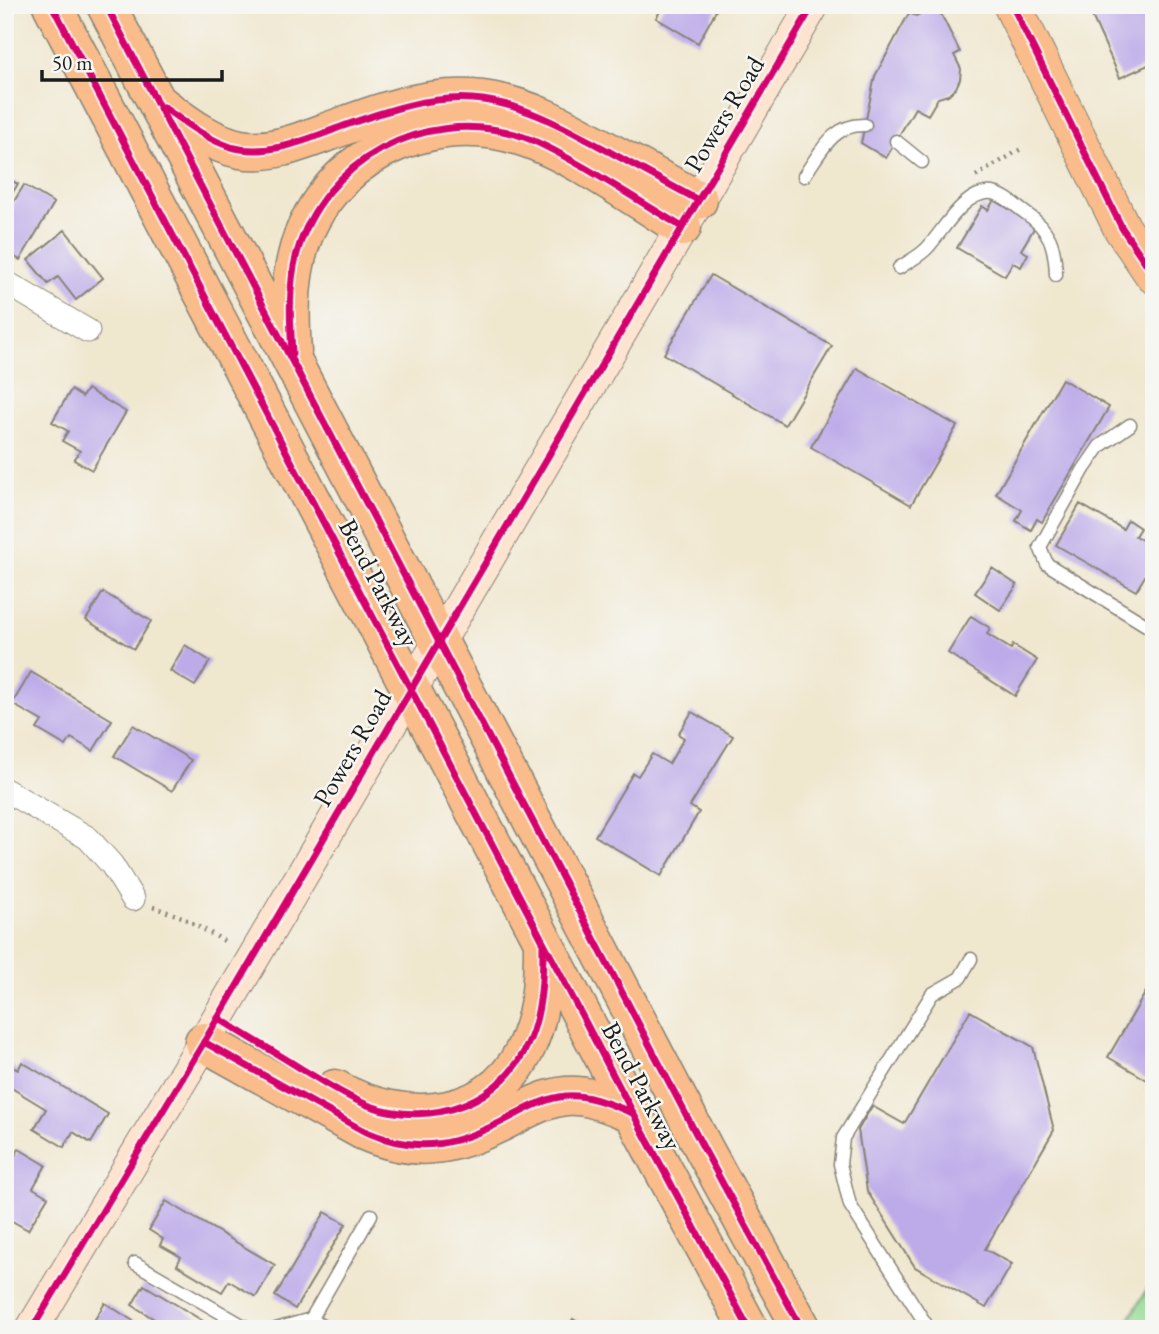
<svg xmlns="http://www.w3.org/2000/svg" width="1159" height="1334" viewBox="0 0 1159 1334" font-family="'EB Garamond',serif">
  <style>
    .green { fill: #92d993; stroke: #577a58; stroke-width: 2 }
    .building { fill: #bdabe9 }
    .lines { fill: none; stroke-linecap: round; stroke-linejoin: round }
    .service-casing { stroke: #868276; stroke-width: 15 }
    .minor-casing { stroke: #868276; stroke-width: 25 }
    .secondary-casing { stroke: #868276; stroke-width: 34 }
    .primary-casing { stroke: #868276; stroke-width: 39 }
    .trunk-casing { stroke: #868276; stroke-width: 41 }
    .path { stroke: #868276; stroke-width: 4.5; stroke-dasharray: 2 5; stroke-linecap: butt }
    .service { stroke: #fff; stroke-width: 12 }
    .minor { stroke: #fff; stroke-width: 23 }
    .secondary { stroke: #fde4d0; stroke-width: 32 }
    .primary { stroke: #f9bc8a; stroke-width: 37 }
    .trunk { stroke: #f9bc8a; stroke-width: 38 }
    .cycleway-casing { stroke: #f6f6f2; stroke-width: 11 }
    .cycleway { stroke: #d6006c; stroke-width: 7 }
    .labels { text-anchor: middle; stroke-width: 5; stroke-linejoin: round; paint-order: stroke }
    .street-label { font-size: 26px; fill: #1c1c1c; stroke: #f6f6f2 }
  </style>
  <rect width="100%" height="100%" fill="#f6f6f2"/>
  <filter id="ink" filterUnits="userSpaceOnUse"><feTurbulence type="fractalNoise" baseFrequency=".0143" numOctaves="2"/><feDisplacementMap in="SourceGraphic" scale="14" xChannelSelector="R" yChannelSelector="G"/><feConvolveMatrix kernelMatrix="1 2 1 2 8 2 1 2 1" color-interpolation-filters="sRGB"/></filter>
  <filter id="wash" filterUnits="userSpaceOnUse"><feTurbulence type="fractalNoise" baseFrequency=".00686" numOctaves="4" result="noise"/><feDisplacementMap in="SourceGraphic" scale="28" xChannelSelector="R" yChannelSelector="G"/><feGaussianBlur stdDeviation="1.57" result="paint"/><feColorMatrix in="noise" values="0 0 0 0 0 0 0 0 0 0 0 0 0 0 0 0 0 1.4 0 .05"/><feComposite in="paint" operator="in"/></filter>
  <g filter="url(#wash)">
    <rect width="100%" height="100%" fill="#f0e7cf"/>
    <path class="green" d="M1154 1278V1329H1123Z"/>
    <g id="blocks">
      <g class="building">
        <path d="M664 5H716L718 7 698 43 656 18Z"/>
        <path d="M1087 5H1154V72L1152 73 1148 65 1120 78Z"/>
        <path d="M937 6 960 52 954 55 961 69 960 79 956 88 948 95 938 98 928 115 915 108 886 158 861 143 875 76 909 13 916 16Z"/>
        <path d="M5 97 13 110 5 115Z"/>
        <path d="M5 177 18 184 5 205Z"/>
        <path d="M24 185 54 203 20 260 5 251V216Z"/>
        <path d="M994 200 1036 225 1021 250 1028 254 1021 267 1013 263 1005 276 957 248 982 206 988 210Z"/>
        <path d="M65 230 103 278 76 300 58 277 48 284 28 260Z"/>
        <path d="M711 275 832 346 785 425 664 354Z"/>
        <path d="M857 368 957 426 911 505 811 447Z"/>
        <path d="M1062 379 1109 407 1042 522 1037 519 1031 530 1016 521 1022 510 996 494Z"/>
        <path d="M87 389 126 412 92 470 74 460 80 451 62 441 68 431 52 422 71 390 82 397Z"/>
        <path d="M1080 504 1123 529 1128 520 1140 528 1135 536 1154 547V561L1136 591 1056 545Z"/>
        <path d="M992 568 1017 585 1000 610 975 593Z"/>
        <path d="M103 592 151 621 134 649 86 620Z"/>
        <path d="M971 616 990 628 987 634 1011 649 1013 645 1037 660 1015 696 948 653Z"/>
        <path d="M185 645 210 661 195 686 170 671Z"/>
        <path d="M31 672 112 720 93 751 71 738 66 746 37 729 42 721 12 704Z"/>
        <path d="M692 712 733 736 690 806 699 812 661 876 595 836 633 773 638 776 652 754 669 764 684 738 678 734Z"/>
        <path d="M133 725 191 760 172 791 114 756Z"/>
        <path d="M1154 978V1084L1108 1057Z"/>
        <path d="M970 1011 1033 1047 1054 1130 985 1249 1012 1264 986 1308 915 1267 867 1191 858 1130 872 1106 904 1124Z"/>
        <path d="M22 1062 108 1114 91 1143 73 1132 64 1147 34 1129 46 1109 5 1084V1063L18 1070Z"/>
        <path d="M19 1149 46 1165 33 1188 48 1197 28 1230 5 1217V1189L12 1177 5 1172Z"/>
        <path d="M166 1201 275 1265 256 1297 229 1281 222 1292 177 1265 181 1257 160 1245 163 1239 149 1230Z"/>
        <path d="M325 1212 346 1224 295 1309 275 1296Z"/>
        <path d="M144 1285 216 1329H170L132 1305Z"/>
        <path d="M105 1303 146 1329H89Z"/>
        <path d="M573 1319 588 1329H567Z"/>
      </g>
    </g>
  </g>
  <g filter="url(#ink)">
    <use href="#blocks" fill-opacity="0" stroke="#868276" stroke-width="2"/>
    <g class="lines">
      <g class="service-casing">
        <g id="service">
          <path d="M896 141 922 162"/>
          <path d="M804 176C821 152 832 124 865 125"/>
          <path d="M899 268C909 261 922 255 929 246 944 229 965 190 992 193 1003 194 1016 206 1024 212 1050 229 1055 245 1056 275"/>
          <path d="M1130 425 1100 446 1084 469 1040 547 1047 564 1154 630"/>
          <path d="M135 1263 249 1329"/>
          <path d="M311 1319 371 1215"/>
          <path d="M276 1329 311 1319 327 1329"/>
          <path d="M929 1329 850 1205 840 1164 843 1138 932 994 960 978 971 959"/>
        </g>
      </g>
      <g class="minor-casing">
        <g id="minor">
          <path d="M5 282 88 331"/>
          <path d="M5 790 88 838 112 865 133 899"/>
        </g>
      </g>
      <g class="secondary-casing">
        <path id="secondary" d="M32 1329 204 1042 813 5"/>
      </g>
      <g class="primary-casing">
        <path id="primary" d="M1012 5 1122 228 1154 275"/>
      </g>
      <g class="trunk-casing">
        <g id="trunk">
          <path d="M52 5 643 1132 749 1329"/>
          <path d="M106 5 705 1151 802 1329"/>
          <path d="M162 106C186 124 211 143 240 149 274 155 307 139 338 128 381 112 425 96 472 99 522 102 567 128 609 152 639 168 668 184 698 200"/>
          <path d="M292 352C290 320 289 287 297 256 320 160 427 106 520 136 572 152 635 198 682 227"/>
          <path d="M204 1042 362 1130C419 1156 458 1145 511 1117 528 1108 546 1098 566 1096 589 1094 612 1105 633 1113"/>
          <path d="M335 1089C405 1129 498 1123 530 1038 542 1008 543 975 543 943"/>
        </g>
      </g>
      <g class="path">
        <path d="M976 176 1021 149"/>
        <path d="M153 907 182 917 226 942"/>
      </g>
      <use href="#service" class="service"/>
      <use href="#minor" class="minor"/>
      <use href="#secondary" class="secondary"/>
      <use href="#primary" class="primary"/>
      <use href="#trunk" class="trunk"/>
      <g class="cycleway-casing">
        <g id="cycleway">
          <path d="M52 5 643 1132 749 1329"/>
          <path d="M106 5 705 1151 802 1329"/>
          <path d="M1012 5 1122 228 1154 275"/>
          <path d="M163 107C184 122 206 139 231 147 271 158 312 137 349 124 388 110 430 96 472 99 522 102 567 129 610 152 639 168 668 184 698 200"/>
          <path d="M292 354C290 320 288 286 297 253 324 160 423 108 515 134 541 142 564 156 587 169 619 188 651 208 682 227"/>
          <path d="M218 1018C245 1035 273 1051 300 1068 322 1081 345 1097 370 1106 432 1128 505 1102 530 1039 542 1009 543 976 543 944"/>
          <path d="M204 1042 362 1130C419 1156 458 1145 511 1117 528 1108 546 1098 566 1096 589 1094 612 1105 633 1113"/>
          <path d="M32 1329 204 1042 813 5"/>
        </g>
      </g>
      <use href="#cycleway" class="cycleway"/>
    </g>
  </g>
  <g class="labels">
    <g class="street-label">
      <text transform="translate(724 114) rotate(-59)" y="9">Powers Road</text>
      <text transform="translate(379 583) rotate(62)" y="9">Bend Parkway</text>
      <text transform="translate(352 748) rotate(-60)" y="9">Powers Road</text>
      <text transform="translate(642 1086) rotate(62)" y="9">Bend Parkway</text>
    </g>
  </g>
  <rect width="1159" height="1334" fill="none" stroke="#f6f6f2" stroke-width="28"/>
  <path d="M42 70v10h180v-10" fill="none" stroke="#1c1c1c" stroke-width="3.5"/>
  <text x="52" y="70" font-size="21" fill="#1c1c1c" stroke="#f6f6f2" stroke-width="5" paint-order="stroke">50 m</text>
</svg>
